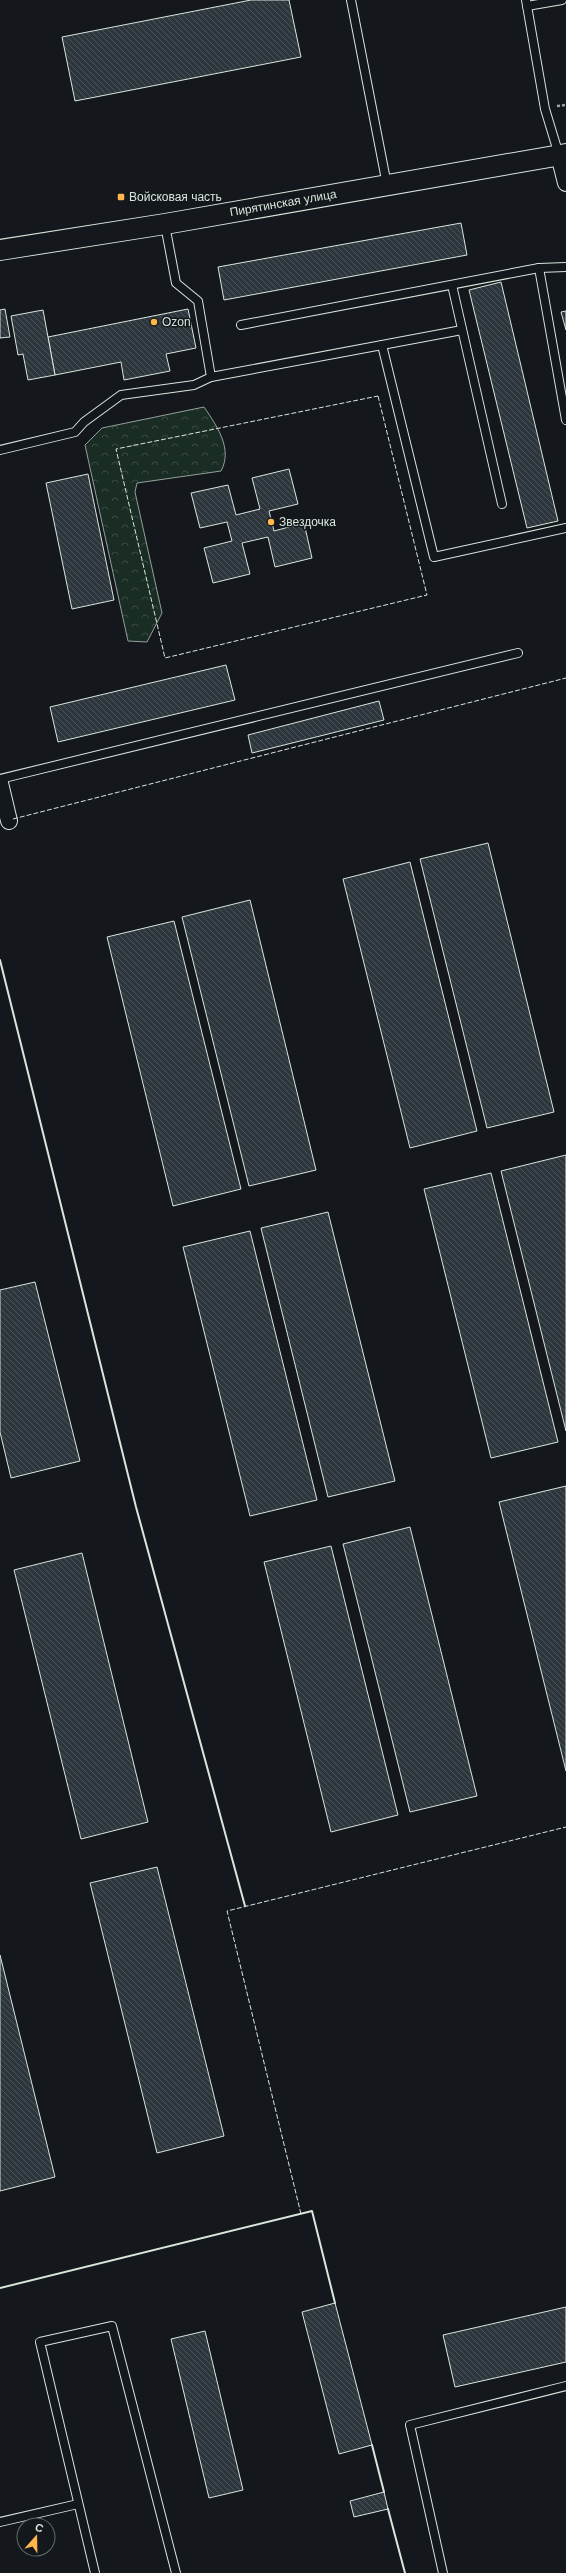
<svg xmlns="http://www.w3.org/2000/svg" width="566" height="2573" viewBox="0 0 566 2573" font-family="Arial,sans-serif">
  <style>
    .forest { fill: url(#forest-crowns); stroke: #939e99 }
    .building { fill: url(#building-back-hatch); stroke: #d8e6dc }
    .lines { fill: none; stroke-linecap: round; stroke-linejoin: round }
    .service-casing { stroke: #d8e6dc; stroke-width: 10 }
    .minor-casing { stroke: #d8e6dc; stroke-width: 18 }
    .tertiary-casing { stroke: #d8e6dc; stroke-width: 22 }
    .path { stroke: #9da8a2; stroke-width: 2.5; stroke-dasharray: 3 2; stroke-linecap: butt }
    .service { stroke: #14181c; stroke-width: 8 }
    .minor { stroke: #14181c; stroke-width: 16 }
    .tertiary { stroke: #14181c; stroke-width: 20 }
    .fence { stroke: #d8e6dc; stroke-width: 1; stroke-dasharray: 5 2; stroke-linecap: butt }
    .wall { stroke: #d8e6dc; stroke-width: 2 }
    .poi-dot { fill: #ffb74d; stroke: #14181c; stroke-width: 1.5 }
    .labels { text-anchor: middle; stroke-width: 3; stroke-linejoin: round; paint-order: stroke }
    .poi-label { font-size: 12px; fill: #d8e6dc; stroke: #14181c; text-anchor: start }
    .street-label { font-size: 12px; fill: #d8e6dc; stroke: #14181c }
  </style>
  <defs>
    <pattern id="forest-crowns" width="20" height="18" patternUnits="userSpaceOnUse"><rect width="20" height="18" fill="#1a2d24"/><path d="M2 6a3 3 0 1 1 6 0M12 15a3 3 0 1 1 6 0" fill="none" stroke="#3b4b43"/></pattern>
    <pattern id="building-back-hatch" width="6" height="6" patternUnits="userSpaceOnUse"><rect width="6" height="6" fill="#2c363c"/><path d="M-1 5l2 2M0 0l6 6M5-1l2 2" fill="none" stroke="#4a5358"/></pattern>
  </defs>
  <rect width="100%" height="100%" fill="#14181c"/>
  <path class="forest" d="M204 407C217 426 233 449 221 471L137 483 135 492 162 613 147 642 128 641 85 445 102 428Z"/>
  <g class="building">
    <path d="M251 0H289L301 57 75 101 62 37Z"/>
    <path d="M461 223 467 255 224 300 218 267Z"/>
    <path d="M501 282 558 521 527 528 469 290Z"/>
    <path d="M5 309 10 337 0 338V310Z"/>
    <path d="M188 309 196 348 166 354 170 371 124 380 121 362 55 375 48 337Z"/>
    <path d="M43 310 55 375 28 380 23 354 18 355 11 316Z"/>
    <path d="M566 311V330L561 312Z"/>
    <path d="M289 469 298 504 269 511 274 531 304 523 312 558 275 567 268 537 242 543 250 574 213 583 204 548 232 541 227 522 200 528 191 493 228 485 236 515 260 509 252 478Z"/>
    <path d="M88 474 114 600 72 609 46 483Z"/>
    <path d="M226 665 235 700 58 742 50 707Z"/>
    <path d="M379 701 384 720 252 753 248 735Z"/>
    <path d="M488 843 554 1112 487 1128 420 859Z"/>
    <path d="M410 862 477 1131 410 1148 343 879Z"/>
    <path d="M250 900 316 1170 249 1186 182 917Z"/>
    <path d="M174 921 241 1189 173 1206 107 937Z"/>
    <path d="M566 1155V1431L501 1171Z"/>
    <path d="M491 1173 558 1442 491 1458 424 1189Z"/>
    <path d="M328 1212 395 1481 328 1497 261 1228Z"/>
    <path d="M250 1231 317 1500 250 1516 183 1247Z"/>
    <path d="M35 1282 80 1461 11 1478 0 1432V1290Z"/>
    <path d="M566 1486V1771L499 1502Z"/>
    <path d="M410 1527 477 1796 410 1812 343 1544Z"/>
    <path d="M331 1546 398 1815 331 1832 264 1562Z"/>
    <path d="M82 1553 148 1822 81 1839 14 1570Z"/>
    <path d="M157 1867 224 2136 157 2153 90 1883Z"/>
    <path d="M0 1955 55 2177 0 2191Z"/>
    <path d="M335 2303 372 2445 339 2454 302 2312Z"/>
    <path d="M566 2307V2362L455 2387 443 2335Z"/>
    <path d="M205 2331 243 2490 209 2498 171 2339Z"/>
    <path d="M384 2492 388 2509 354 2517 350 2501Z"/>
  </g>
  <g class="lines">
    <g class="service-casing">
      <g id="service">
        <path d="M351 0 387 185"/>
        <path d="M526 0 545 109 559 155"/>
        <path d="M527 6 562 0"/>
        <path d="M165 225 176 283 198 301 211 377"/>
        <path d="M539 268 566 420"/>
        <path d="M452 285 502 504"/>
        <path d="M241 325 539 268 566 267"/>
        <path d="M382 345 462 330"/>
        <path d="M0 450 75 432 84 422 121 395 194 385 211 377 382 345 434 557 566 528"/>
        <path d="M0 779 518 653"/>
        <path d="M0 2522 78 2504"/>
        <path d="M95 2573 40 2342 112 2326 176 2573"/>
        <path d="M443 2573 410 2425 566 2386"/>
      </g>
    </g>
    <g class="minor-casing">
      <g id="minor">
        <path d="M559 155 566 183"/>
        <path d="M0 783 9 821"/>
      </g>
    </g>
    <g class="tertiary-casing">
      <path id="tertiary" d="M0 250 165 224 566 154"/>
    </g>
    <path class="path" d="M557 106 566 105"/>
    <use href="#service" class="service"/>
    <use href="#minor" class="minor"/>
    <use href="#tertiary" class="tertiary"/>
    <g class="fence">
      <path d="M378 396 427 595 165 658 116 449Z"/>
      <path d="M13 819 566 678"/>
      <path d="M301 2214 227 1911 566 1827"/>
    </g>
    <g class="wall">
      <path d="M0 960 136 1507 245 1906"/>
      <path d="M0 2288 312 2211 335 2303"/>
      <path d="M372 2445 384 2492"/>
      <path d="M388 2509 405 2573"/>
    </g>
  </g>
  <g class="poi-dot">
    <rect x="117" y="193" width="8" height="8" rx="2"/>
    <circle cx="154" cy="322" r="4"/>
    <circle cx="271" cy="522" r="4"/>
  </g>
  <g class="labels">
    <g class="poi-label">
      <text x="129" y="201">Войсковая часть</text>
      <text x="162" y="326">Ozon</text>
      <text x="279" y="526">Звездочка</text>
    </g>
    <g class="street-label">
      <text transform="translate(283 203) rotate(-10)" y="4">Пирятинская улица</text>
    </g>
  </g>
  <g transform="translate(36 2537) rotate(20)"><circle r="19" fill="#14181c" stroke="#626a69"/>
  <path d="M0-3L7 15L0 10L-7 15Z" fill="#ffb74d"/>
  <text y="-6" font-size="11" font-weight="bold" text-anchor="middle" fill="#d8e6dc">С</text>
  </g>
</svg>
